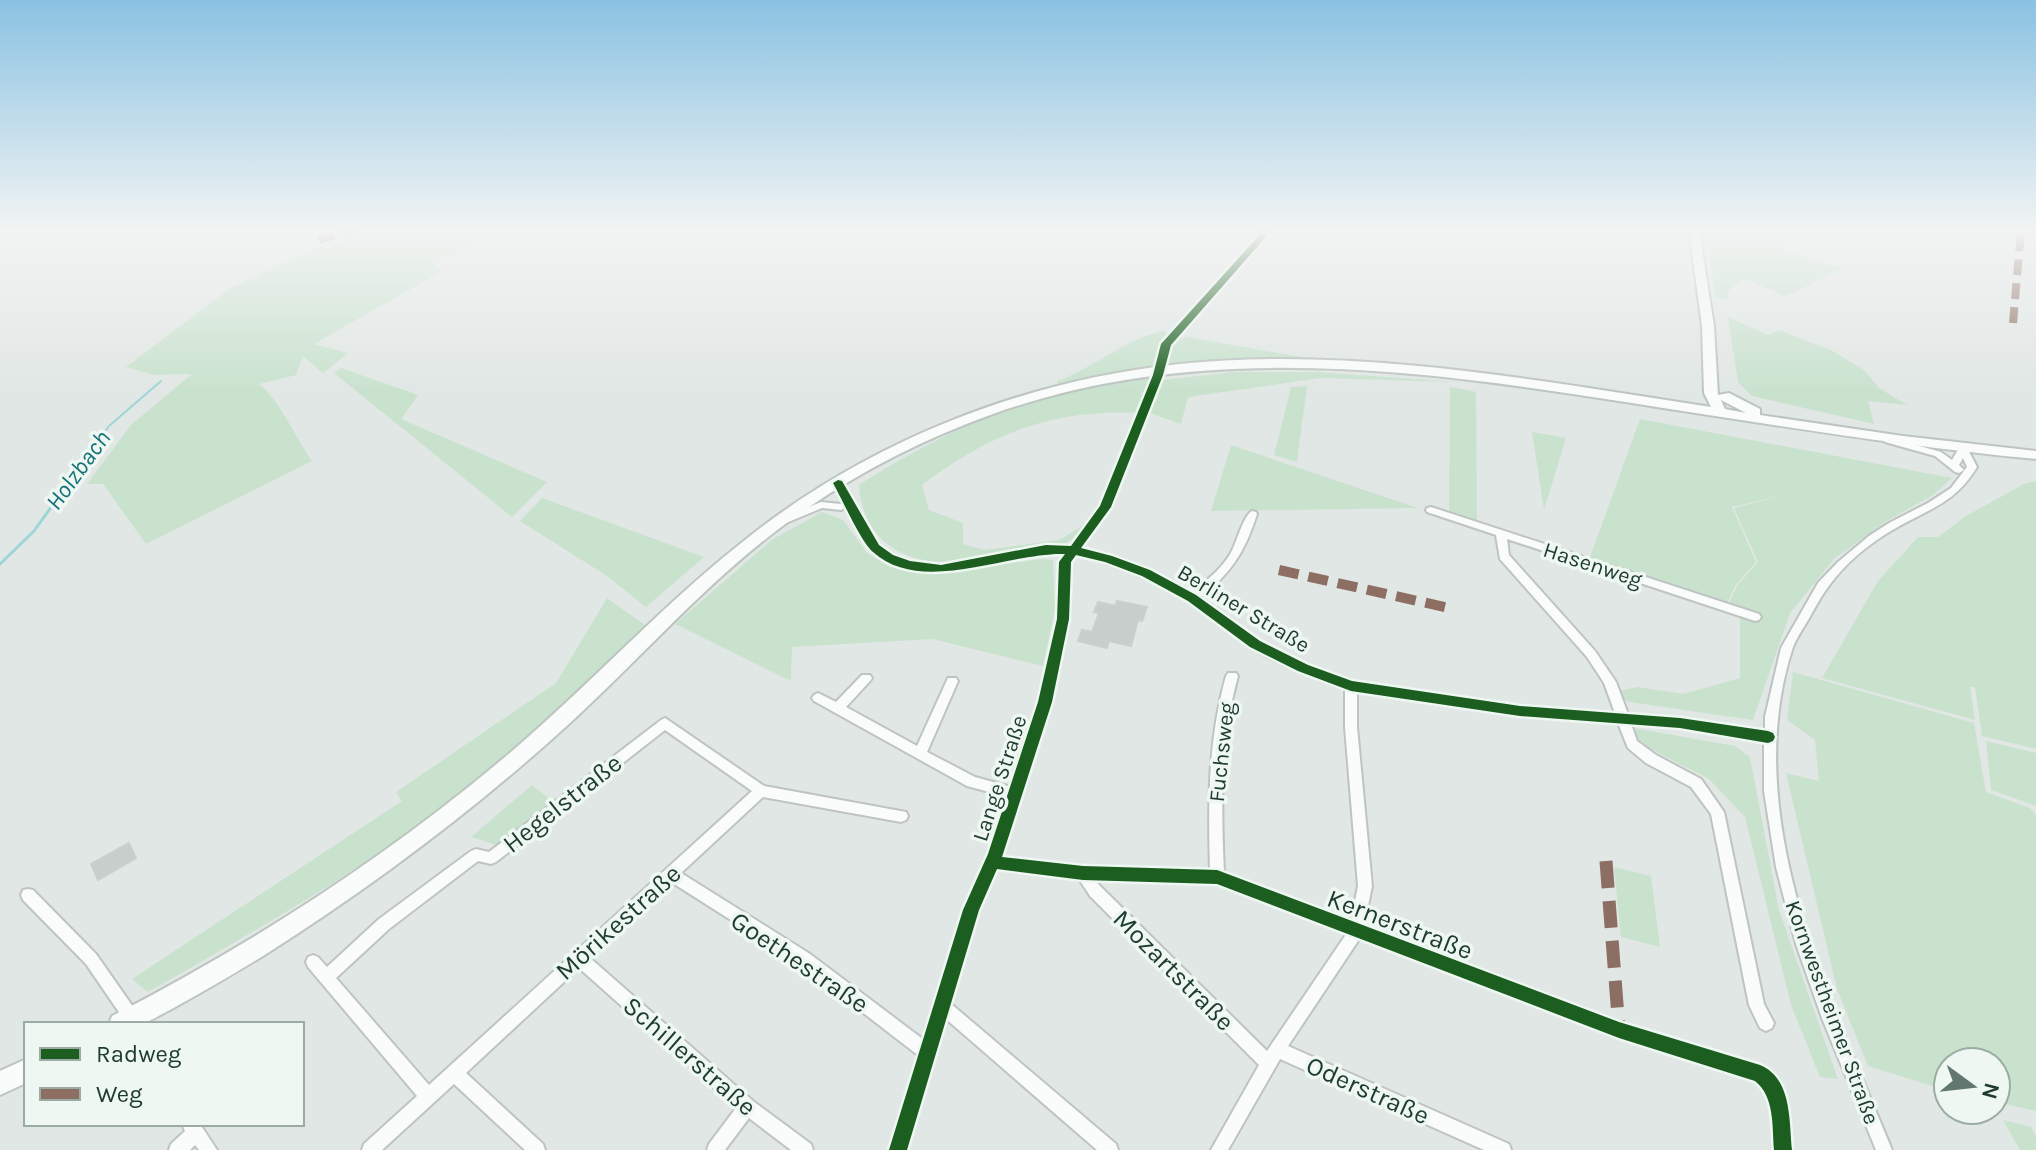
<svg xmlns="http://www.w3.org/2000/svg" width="2036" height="1150" viewBox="0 0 2036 1150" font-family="Karla,sans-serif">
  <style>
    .green { fill: #c9e2ce }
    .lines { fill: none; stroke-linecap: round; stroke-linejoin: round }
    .stream-far1 { stroke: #9ed6d8; stroke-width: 2 }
    .stream { stroke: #9ed6d8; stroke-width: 3 }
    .building { fill: #c8cecb; stroke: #cad0cd; stroke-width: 2 }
    .minor-casing { stroke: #bec4c1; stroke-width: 4 }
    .secondary-casing { stroke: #bdc5c1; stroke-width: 4 }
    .minor { fill: #fafbfb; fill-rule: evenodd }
    .secondary { fill: #fafbfb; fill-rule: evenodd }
    .quiet-far2 { stroke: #8d6e63; stroke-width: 8; stroke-dasharray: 16 8; stroke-linecap: butt }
    .quiet-far1 { stroke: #8d6e63; stroke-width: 10; stroke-dasharray: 20 10; stroke-linecap: butt }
    .quiet { stroke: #8d6e63; stroke-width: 13; stroke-dasharray: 27 13; stroke-linecap: butt }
    .cycleway-casing { stroke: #eef7f2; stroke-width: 5 }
    .cycleway { fill: #1b5e20; fill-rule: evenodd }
    .labels { text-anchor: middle; stroke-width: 7; stroke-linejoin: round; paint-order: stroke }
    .street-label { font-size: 22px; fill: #1e3b30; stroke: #eef7f2 }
    .water-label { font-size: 24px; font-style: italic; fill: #167279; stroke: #eef7f2 }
    .near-street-label { font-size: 26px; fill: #1e3b30; stroke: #eef7f2 }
  </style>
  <rect width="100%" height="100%" fill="#e1e7e4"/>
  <g class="green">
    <path d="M371 230H510L432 262 442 271 314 344 348 353 323 373 303 356 296 375 259 384C282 403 294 436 312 461L146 544 103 484H87L131 425 192 374 154 375 126 367 231 288 327 243Z"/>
    <path d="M1705 230H1788L1782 250 1844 269 1786 296 1744 279 1729 290 1726 299 1716 298Z"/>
    <path d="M1728 317 1768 335 1779 330 1831 350 1864 370 1879 388 1907 405 1868 401 1874 424 1752 396 1738 382Z"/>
    <path d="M1162 331 1167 334 1156 365 1058 384 1057 381C1094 368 1124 340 1162 331Z"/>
    <path d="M1186 337 1313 359 1166 365 1172 344Z"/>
    <path d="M341 368 418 395 401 419 547 482 512 517 334 373Z"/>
    <path d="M1234 372H1317L1457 382 1320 378 1188 397 1181 424 1150 413 1162 380Z"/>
    <path d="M1151 378 1139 413C1055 409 989 433 922 485L929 510 963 523V544L985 550 1059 540 1084 525C1063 555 1050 544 1018 549 1002 552 986 559 970 561 914 569 863 547 859 485 910 452 967 422 1025 404 1066 391 1109 385 1151 378Z"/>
    <path d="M1307 386 1297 462 1274 455 1291 387Z"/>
    <path d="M1450 387 1476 392 1477 522 1449 512Z"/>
    <path d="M1640 419 1952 478 1933 495 1885 522 1834 559 1790 613 1753 720 1630 702 1622 699 1619 691 1638 687 1683 694 1740 678V608L1728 605 1737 586 1758 562 1734 508 1792 493 1732 507 1756 562 1735 586 1727 604 1589 560Z"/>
    <path d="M1532 432 1566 438 1544 510Z"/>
    <path d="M1231 445 1418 508 1211 511Z"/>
    <path d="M2036 481V749L1982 736 1975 687H1970L1975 720 1822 678 1878 581 1918 537H1938L1966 516 2024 484Z"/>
    <path d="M542 498 704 557 646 607 607 576 520 521Z"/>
    <path d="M822 512 843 520 867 553 890 567 939 573 1042 559 1053 560 1055 609 1043 666 932 639 792 647 791 681 675 624 773 539Z"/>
    <path d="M607 598 648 627C574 699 498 771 413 830 328 889 238 941 148 992L132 979 402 801 396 792 556 683Z"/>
    <path d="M1793 672 1974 723 1986 792 2030 808 2036 815V1111L1996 1102V1062H1948V1091L1868 1066 1837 989 1786 773 1819 781 1815 740 1787 720Z"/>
    <path d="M1633 728 1735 746 1750 757 1779 910 1838 1079 1820 1077 1791 1005 1745 817 1709 779 1641 744Z"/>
    <path d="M1986 741 2036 753V806L1991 790Z"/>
    <path d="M532 785 552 801 497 845 471 837Z"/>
    <path d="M1614 867 1651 876 1660 947 1621 937Z"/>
    <path d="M2003 1120 2031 1127 2036 1136V1150H2020Z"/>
  </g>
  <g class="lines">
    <path class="stream-far1" d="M85 459 109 426 161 381"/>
    <path class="stream" d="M0 564 34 531 87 457"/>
  </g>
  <g class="building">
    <path d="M1117 601 1147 607 1142 621 1138 620 1131 646 1109 641 1107 648 1078 641 1082 630 1092 632 1099 613 1094 612 1098 602 1115 606Z"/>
    <path d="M129 843 136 858 98 880 91 864Z"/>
  </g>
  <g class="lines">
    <g class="minor-casing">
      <g id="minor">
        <path d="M2017 230 2036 231V235L2018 232Z"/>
        <path d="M1138 423 1143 426 1110 507 1081 548 1112 556 1150 570 1191 593C1205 582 1219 571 1229 556 1237 544 1242 517 1252 511L1256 512 1257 514C1245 552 1231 573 1200 598L1259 641 1307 665 1352 682 1520 706 1615 713 1604 683 1587 657 1500 559 1496 535 1427 512 1426 510 1427 508 1431 507 1759 614 1761 617 1759 620 1755 621 1507 539 1509 555 1595 651 1616 682 1628 714 1680 718 1765 731V717L1781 648 1818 583 1838 562 1869 536 1889 523 1928 503 1951 488 1967 467 1963 458 1959 465 1964 470 1959 473 1955 472 1935 456 1885 442 1883 440 1885 438 1888 437 1941 452 1952 460 1960 446H1966L1977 467C1955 503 1931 508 1896 528 1871 542 1845 563 1828 587 1822 595 1817 604 1812 613 1806 625 1796 637 1792 650 1739 816 1830 999 1892 1150H1876L1822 1018 1796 944 1776 867 1764 791V741L1680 728 1631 724 1637 741 1656 755 1701 779 1724 812 1764 1004 1774 1023 1772 1028 1766 1031 1760 1028 1749 1005 1711 814 1691 787 1646 763 1628 748 1618 723 1520 716 1357 692V727L1372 886 1364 926 1619 1022 1766 1068C1790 1087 1789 1122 1791 1150H1775C1772 1127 1776 1096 1756 1081L1619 1038 1360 938 1288 1046 1509 1144 1511 1150H1484L1280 1059 1228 1150H1211L1259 1065 1090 896 1079 879 996 869 978 910 950 1003 1116 1144 1118 1150H1097L946 1019 906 1150H890L919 1056 800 964 671 882 590 958 753 1101 811 1144 813 1150H791L749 1118 725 1150H707L709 1144 736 1108 579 968 466 1073 543 1144 545 1150H525L454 1084 382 1150H362L364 1144 417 1096 308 967 306 962 308 957 313 955 318 957 327 967 379 919 471 851 476 849 489 852 661 720 665 718 764 786 906 812 908 816 906 820 901 822 763 797 681 873 810 954 924 1040 964 910 989 854 1008 797 967 786 814 701 812 698 814 695 818 693 836 702 862 675H870L872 678 870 681 846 707 917 746 948 678H956L958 681 927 752 975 777 1011 787 1039 702 1057 619 1060 562 1066 553C1008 551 922 596 874 552 868 547 864 538 860 532 851 515 842 499 833 483L838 480 842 481 879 546 893 555 910 561 941 565 1046 545 1071 546 1100 506 1133 426ZM1076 554C1116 565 1155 579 1190 602 1210 616 1229 632 1249 646 1278 665 1313 676 1345 689V727L1358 886 1351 921 1224 873C1221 806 1220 741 1238 676L1236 673H1228L1226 676C1208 740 1208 804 1210 871L1083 867 1002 857 1051 702 1069 619 1070 562ZM665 730 752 791 429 1085 336 978 389 929 478 861 491 864 496 862ZM1095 880 1217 883 1347 933 1267 1051 1100 886Z"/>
        <path d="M821 502 841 504 846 507 841 510 822 508 786 523 781 520 782 518Z"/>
        <path d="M28 889 33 890 96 954 138 1014 141 1019 139 1024H127L86 964 23 900 21 895 23 890Z"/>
        <path d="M182 1124H200L217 1150H199L195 1145 190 1150H169L171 1144 185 1131Z"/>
      </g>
    </g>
    <g class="secondary-casing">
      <g id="secondary">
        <path d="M1689 230H1699L1714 326 1718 395 1729 393 1760 409V415L1903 436 2036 451V459C1911 447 1787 427 1663 408 1442 373 1209 336 993 414 915 442 841 481 776 531 701 588 640 659 571 722 476 809 372 887 263 956 232 975 201 993 170 1010 161 1014 150 1022 141 1024 131 1026 119 1024 109 1024L112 1016C252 944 384 859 505 757 586 689 657 610 740 544 864 443 1020 381 1179 364 1355 346 1536 380 1711 407L1704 393 1702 326ZM1721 400 1746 413 1725 409Z"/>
        <path d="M26 1059V1083L0 1095V1071Z"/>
      </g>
    </g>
    <use href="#minor" class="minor"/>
    <use href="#secondary" class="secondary"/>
    <g class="quiet-far2">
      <path d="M319 240 354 230"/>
      <path d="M2013 323 2021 230"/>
    </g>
    <path class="quiet-far1" d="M1279 570 1449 608"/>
    <path class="quiet" d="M1606 861 1619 1030"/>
    <g class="cycleway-casing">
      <path id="cycleway" d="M1264 230H1272L1171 345 1163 375 1111 507 1081 548 1112 556 1150 570 1196 595 1260 641 1308 665 1352 681 1520 706 1680 718 1768 731 1773 733 1775 737 1773 741 1768 743 1680 728 1520 716 1351 691 1298 671 1250 647 1188 601 1142 576 1105 562 1076 555 1071 562 1069 619 1052 702 1002 857 1083 866 1217 870 1619 1022 1760 1065C1792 1078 1789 1121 1792 1150H1774C1772 1127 1775 1097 1755 1081L1619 1038 1217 884 1083 880 997 869 979 910 907 1150H889L963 910 988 854 1038 702 1057 619 1059 562 1065 554C1008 552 921 596 873 552 861 542 842 499 833 483L838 480 842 481 879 545 893 555 910 561 941 565 1046 545 1071 546 1100 506 1153 375 1161 344Z"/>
    </g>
    <use href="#cycleway" class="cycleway"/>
  </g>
  <linearGradient id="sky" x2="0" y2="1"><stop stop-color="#8ac2e2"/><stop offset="0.59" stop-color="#f2f4f3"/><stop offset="1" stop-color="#f2f4f3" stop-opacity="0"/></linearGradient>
  <rect width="2036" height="391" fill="url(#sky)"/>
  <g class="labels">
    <g class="street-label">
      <text transform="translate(1593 564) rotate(18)" y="8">Hasenweg</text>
      <text transform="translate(1244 608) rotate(31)" y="8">Berliner Straße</text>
      <text transform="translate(1221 752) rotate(-84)" y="8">Fuchsweg</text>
      <text transform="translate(999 778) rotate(-72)" y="8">Lange Straße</text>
      <text transform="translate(1833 1012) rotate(70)" y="8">Kornwestheimer Straße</text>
    </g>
    <g class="water-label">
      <text transform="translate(78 470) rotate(-54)" y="8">Holzbach</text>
    </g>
    <g class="near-street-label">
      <text transform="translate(562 803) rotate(-38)" y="9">Hegelstraße</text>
      <text transform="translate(618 922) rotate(-42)" y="9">Mörikestraße</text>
      <text transform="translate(1400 924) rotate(21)" y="9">Kernerstraße</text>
      <text transform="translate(800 962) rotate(34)" y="9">Goethestraße</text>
      <text transform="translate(1174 970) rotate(45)" y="9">Mozartstraße</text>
      <text transform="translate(690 1056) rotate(41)" y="9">Schillerstraße</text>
      <text transform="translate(1368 1090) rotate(24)" y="9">Oderstraße</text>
    </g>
  </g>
  <rect x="24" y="1022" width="280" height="104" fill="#eef7f2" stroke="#9baca4" stroke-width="2"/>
  <rect x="40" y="1048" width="40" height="12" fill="#1b5e20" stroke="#9baca4" stroke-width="2"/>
  <text x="96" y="1062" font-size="24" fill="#1e3b30">Radweg</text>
  <rect x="40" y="1088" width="40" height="12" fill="#8d6e63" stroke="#9baca4" stroke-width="2"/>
  <text x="96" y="1102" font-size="24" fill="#1e3b30">Weg</text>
  <g transform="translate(1972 1086) rotate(105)"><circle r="38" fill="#eef7f2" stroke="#9baca4" stroke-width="2"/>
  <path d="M0-6L14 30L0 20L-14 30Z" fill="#62776f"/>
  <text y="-12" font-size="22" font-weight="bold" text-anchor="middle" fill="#1e3b30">N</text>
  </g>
</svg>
